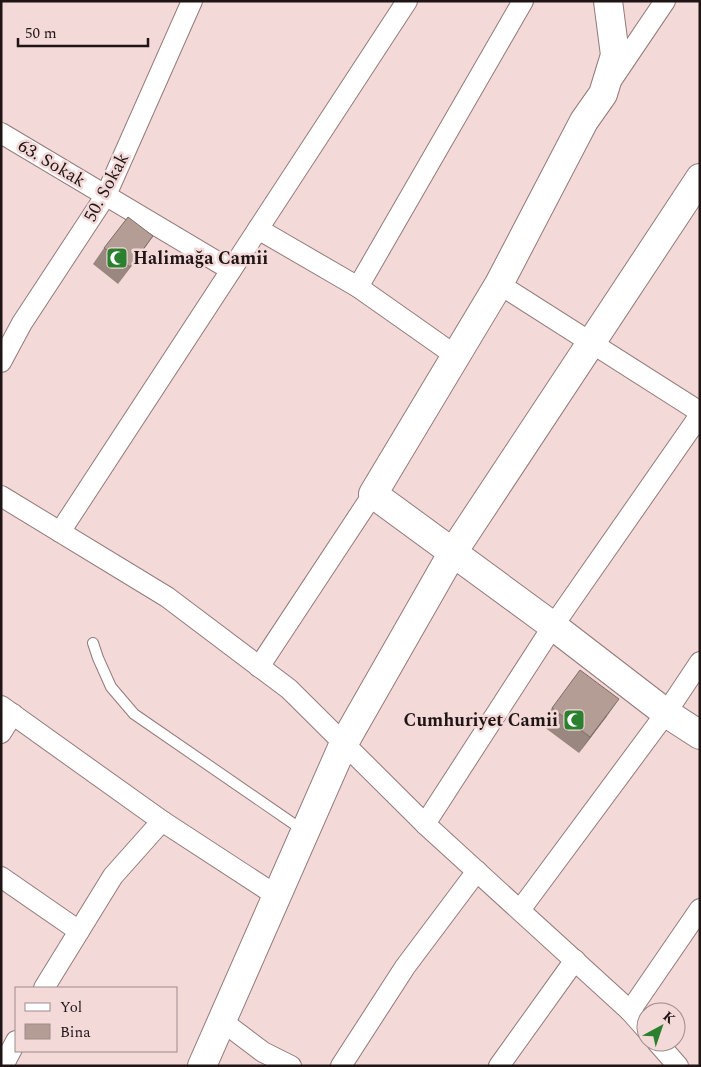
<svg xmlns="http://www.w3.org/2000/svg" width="701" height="1067" viewBox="0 0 701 1067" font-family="Spectral,serif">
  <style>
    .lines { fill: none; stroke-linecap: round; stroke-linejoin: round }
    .lane-casing { stroke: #937b7a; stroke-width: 12 }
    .street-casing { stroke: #937b7a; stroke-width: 22 }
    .secondary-casing { stroke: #937b7a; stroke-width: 30 }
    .lane { stroke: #fff; stroke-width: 10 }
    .street { stroke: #fff; stroke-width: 20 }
    .secondary { stroke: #fff; stroke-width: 28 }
    .wall { fill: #9a877f }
    .shaded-wall { fill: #7d6e68 }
    .building { fill: #b39d94; stroke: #7d6e68 }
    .labels { text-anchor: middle; stroke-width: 5; stroke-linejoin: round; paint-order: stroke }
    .street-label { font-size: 18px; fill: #1f1515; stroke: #f4d9d9 }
    .poi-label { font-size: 18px; font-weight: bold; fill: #1f1515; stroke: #f4d9d9; text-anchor: start }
  </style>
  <rect width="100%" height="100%" fill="#f4d9d9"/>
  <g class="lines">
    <g class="lane-casing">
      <path id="lane" d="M93 643 98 658 111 687 134 714 304 831"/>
    </g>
    <g class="street-casing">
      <g id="street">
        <path d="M613 78 665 1"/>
        <path d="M1 133 231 270"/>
        <path d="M258 229 358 287 456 356"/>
        <path d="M499 284 700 412"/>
        <path d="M358 287 523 1"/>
        <path d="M1 362 22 323 106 195 192 1"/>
        <path d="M1 496 167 597 289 689 425 824 630 1011 646 1029"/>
        <path d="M60 532 407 1"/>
        <path d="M259 667 373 494"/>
        <path d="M1 706 162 821 277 896"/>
        <path d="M1 733 13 714"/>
        <path d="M425 824 553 626 700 415"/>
        <path d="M1 877 79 931"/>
        <path d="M520 910 666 713 700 662"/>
        <path d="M44 988 113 876 162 821"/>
        <path d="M630 1011 700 909"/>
        <path d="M222 1021 263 1052 291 1066"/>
        <path d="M657 1042 678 1066"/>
        <path d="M3 1066 16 1041"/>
        <path d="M341 1066 405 967 477 871"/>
        <path d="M499 1066 575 960"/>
      </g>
    </g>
    <g class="secondary-casing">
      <g id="secondary">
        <path d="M608 1 615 55 603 94 584 121 499 284 373 494 553 626 666 713 700 735"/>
        <path d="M202 1066 344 743 453 552 700 178"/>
      </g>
    </g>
    <use href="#lane" class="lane"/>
    <use href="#street" class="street"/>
    <use href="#secondary" class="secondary"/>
  </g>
  <g class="wall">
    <path d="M153 236 118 284 93 264 104 248Z"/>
    <path d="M552 708 607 716 579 753 540 724Z"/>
  </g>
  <g class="shaded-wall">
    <path d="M153 236 142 252 118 284 130 267Z"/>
    <path d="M619 699 607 716 579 753 590 737Z"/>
  </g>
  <g class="building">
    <path d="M128 217 153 236 130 267 104 248Z"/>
    <path d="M580 670 619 699 590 737 552 708Z"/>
  </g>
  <defs>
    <g id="mosque-square" transform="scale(1.125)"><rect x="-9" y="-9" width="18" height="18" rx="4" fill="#2a802e" stroke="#f4d9d9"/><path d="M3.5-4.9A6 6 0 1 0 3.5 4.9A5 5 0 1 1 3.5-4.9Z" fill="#fff"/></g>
  </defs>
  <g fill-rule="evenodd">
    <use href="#mosque-square" x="117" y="258"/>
    <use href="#mosque-square" x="574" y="720"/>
  </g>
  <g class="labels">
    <g class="street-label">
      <text transform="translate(52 163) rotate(31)" y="6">63. Sokak</text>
      <text transform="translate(106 187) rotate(-62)" y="6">50. Sokak</text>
    </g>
    <g class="poi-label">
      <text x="133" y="264">Halimağa Camii</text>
      <text x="558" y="726" text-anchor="end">Cumhuriyet Camii</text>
    </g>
  </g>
  <rect width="701" height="1067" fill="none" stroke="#1f1515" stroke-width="5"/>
  <rect x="15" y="987" width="162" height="65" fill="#f4d9d9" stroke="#9f8b8b"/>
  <rect x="25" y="1003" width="25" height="8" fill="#ffffff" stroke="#9f8b8b"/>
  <text x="60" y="1012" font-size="15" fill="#1f1515">Yol</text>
  <rect x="25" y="1024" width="25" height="15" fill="#b39d94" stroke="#9f8b8b"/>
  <text x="60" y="1037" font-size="15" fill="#1f1515">Bina</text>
  <g transform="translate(661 1027) rotate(40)"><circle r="24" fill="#f4d9d9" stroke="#9f8b8b"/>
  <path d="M0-4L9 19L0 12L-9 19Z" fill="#2a802e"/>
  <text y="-8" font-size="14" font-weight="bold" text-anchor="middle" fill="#1f1515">K</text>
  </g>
  <path d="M18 38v8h130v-8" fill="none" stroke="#1f1515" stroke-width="2.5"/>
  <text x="25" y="38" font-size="15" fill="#1f1515" stroke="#f4d9d9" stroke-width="4" paint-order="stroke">50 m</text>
</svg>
